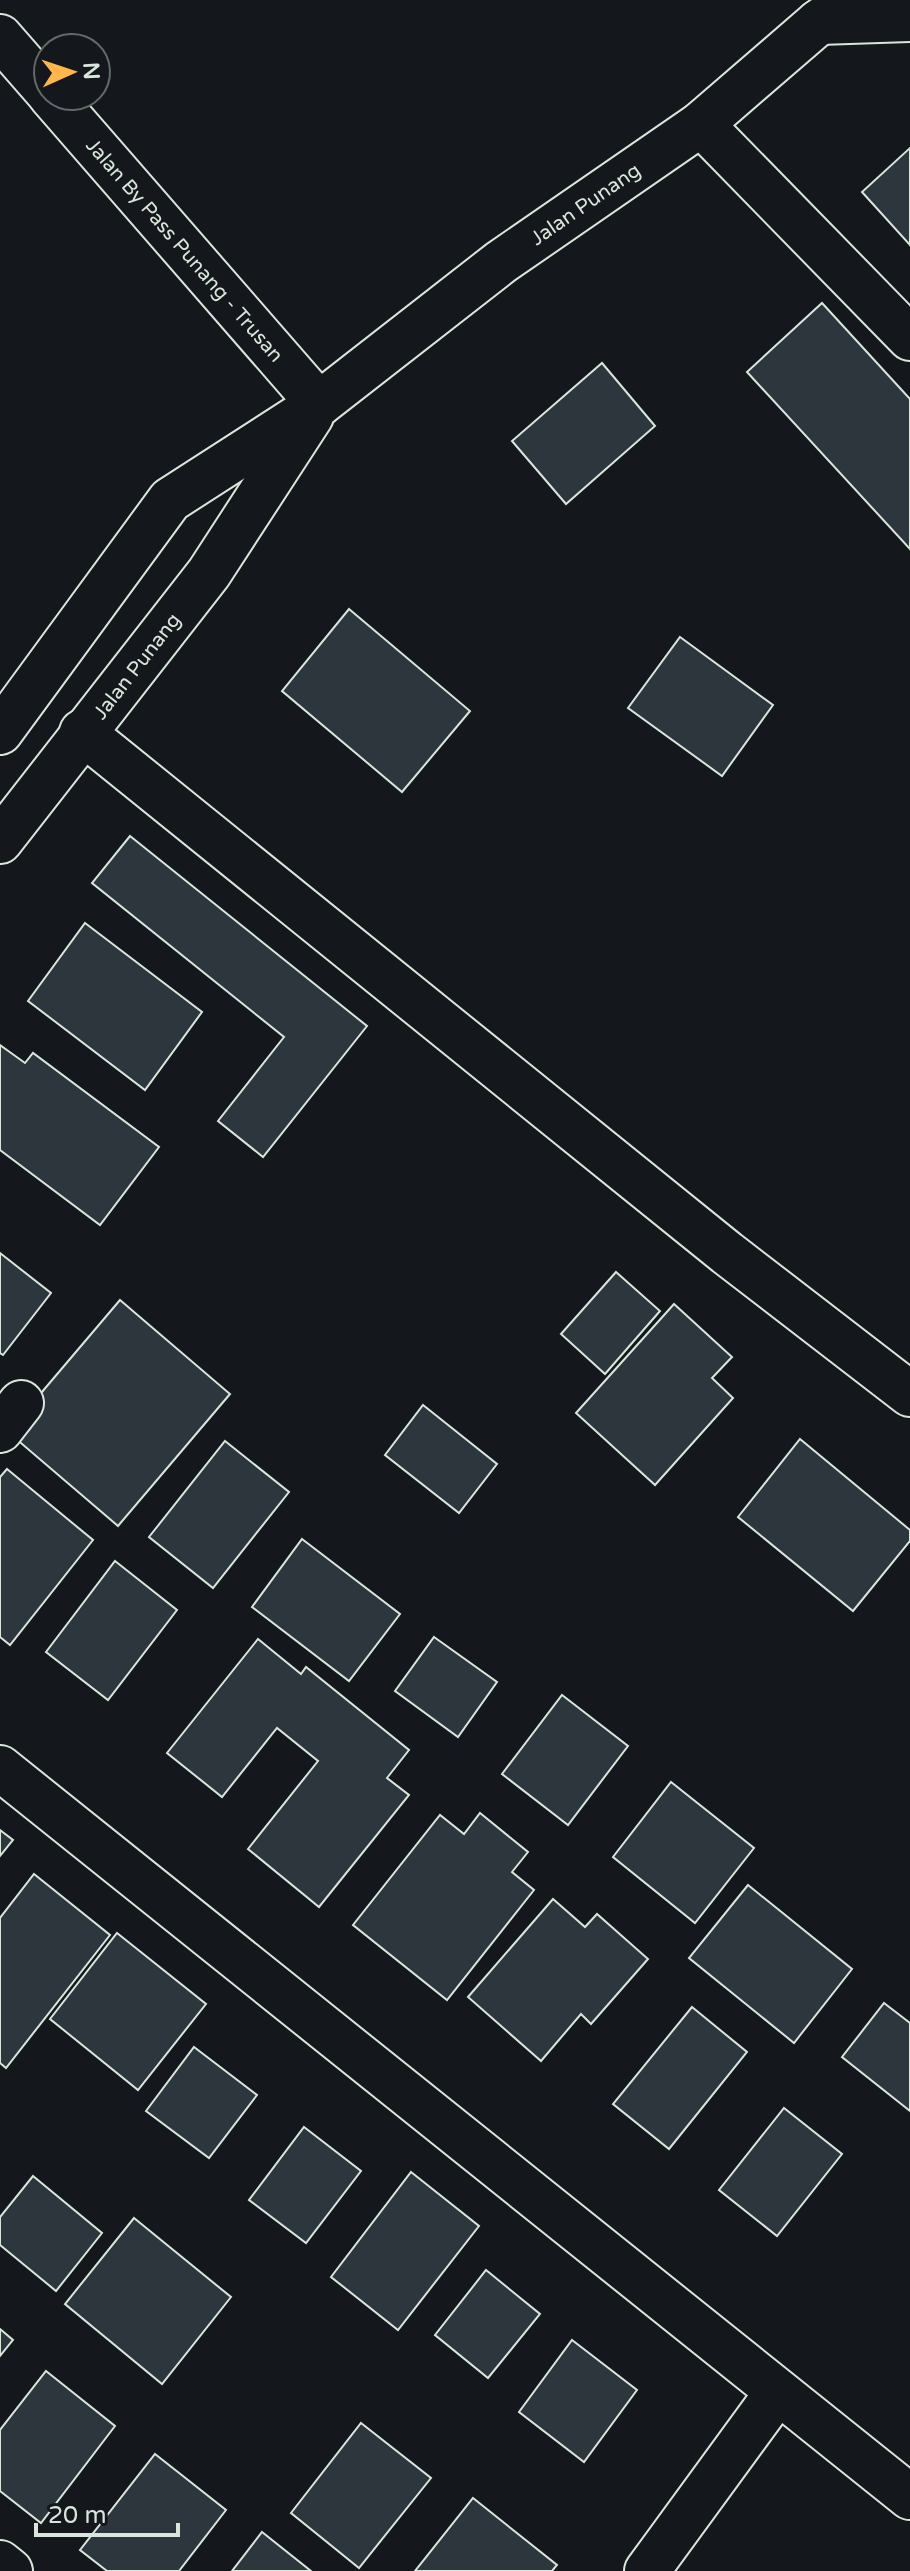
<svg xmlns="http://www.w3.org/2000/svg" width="910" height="2571" viewBox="0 0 910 2571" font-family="'Varela Round',sans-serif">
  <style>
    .building { fill: #2c363c; stroke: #d8e6dc; stroke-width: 2 }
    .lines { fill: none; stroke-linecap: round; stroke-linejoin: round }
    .minor-casing { stroke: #d8e6dc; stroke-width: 48 }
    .minor { stroke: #14181c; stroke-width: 44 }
    .labels { text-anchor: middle; stroke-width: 6; stroke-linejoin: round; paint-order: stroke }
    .street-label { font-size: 20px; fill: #d8e6dc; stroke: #14181c }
  </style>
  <rect width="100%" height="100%" fill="#14181c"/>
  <g class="building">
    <path d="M910 148V245L862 192Z"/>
    <path d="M822 303 910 399V549L747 372Z"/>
    <path d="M602 363 655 426 566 504 512 441Z"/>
    <path d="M349 609 470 711 402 792 282 691Z"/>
    <path d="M680 637 773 705 722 776 628 708Z"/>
    <path d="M130 836 367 1026 263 1157 218 1121 284 1037 92 883Z"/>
    <path d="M85 923 202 1012 145 1090 28 1001Z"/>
    <path d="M0 1045 25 1063 33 1053 159 1147 100 1225 0 1150Z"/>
    <path d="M0 1253 51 1293 3 1355 0 1353Z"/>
    <path d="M616 1272 660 1311 605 1374 561 1334Z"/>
    <path d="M120 1300 230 1394 118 1526 8 1432Z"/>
    <path d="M674 1304 732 1357 712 1378 733 1398 655 1485 576 1413Z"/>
    <path d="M423 1405 497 1464 459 1513 385 1455Z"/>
    <path d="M800 1439 910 1530V1541L853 1611 738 1517Z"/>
    <path d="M225 1441 289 1492 213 1588 149 1537Z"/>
    <path d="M7 1469 93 1540 10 1645 0 1637V1477Z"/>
    <path d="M302 1539 400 1614 349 1681 252 1607Z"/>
    <path d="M115 1561 177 1610 108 1700 46 1652Z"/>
    <path d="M434 1637 497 1682 458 1737 395 1691Z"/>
    <path d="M258 1639 301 1674 306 1667 409 1750 387 1778 409 1795 319 1907 248 1849 318 1761 277 1728 222 1797 167 1753Z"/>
    <path d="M562 1695 628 1746 568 1825 502 1774Z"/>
    <path d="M671 1782 754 1848 695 1923 613 1857Z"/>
    <path d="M480 1813 528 1852 512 1872 534 1890 447 2000 353 1925 440 1815 464 1834Z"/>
    <path d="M0 1830 13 1840 0 1856Z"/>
    <path d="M34 1874 110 1935 6 2068 0 2063V1918Z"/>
    <path d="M748 1885 852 1969 794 2043 689 1958Z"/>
    <path d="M553 1899 585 1927 597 1914 648 1959 591 2024 581 2014 541 2061 468 1997Z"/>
    <path d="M117 1933 206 2004 138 2090 50 2019Z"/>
    <path d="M884 2003 910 2023V2111L842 2057Z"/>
    <path d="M692 2007 747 2052 669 2149 613 2104Z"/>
    <path d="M194 2047 257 2095 209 2158 146 2111Z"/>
    <path d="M784 2108 842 2154 777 2236 719 2190Z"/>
    <path d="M304 2127 361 2171 306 2243 249 2200Z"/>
    <path d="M411 2172 479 2226 398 2330 331 2277Z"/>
    <path d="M33 2176 102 2233 56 2291 0 2245V2217Z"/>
    <path d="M134 2218 231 2297 162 2384 65 2304Z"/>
    <path d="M486 2270 540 2314 488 2378 435 2335Z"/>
    <path d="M0 2329 13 2340 0 2356Z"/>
    <path d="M572 2340 637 2390 584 2462 519 2412Z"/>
    <path d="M46 2371 115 2426 41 2523 0 2491V2430Z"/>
    <path d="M361 2423 431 2478 359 2568 291 2513Z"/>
    <path d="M155 2454 226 2510 179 2571H107L80 2550Z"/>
    <path d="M473 2498 557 2565 552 2571H415Z"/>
    <path d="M262 2532 311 2571H232Z"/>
  </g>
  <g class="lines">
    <g class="minor-casing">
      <g id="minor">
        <path d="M819 22 910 19"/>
        <path d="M0 37 48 92"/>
        <path id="s1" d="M51 96 319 404"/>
        <path d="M701 124 910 338"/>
        <path id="s2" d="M0 732 170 500 319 404 501 262 701 124 819 22 850 0"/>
        <path d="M82 732 727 1253 910 1394"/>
        <path id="s3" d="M0 841 209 573 311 416"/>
        <path d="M0 1430 21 1403"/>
        <path d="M0 1768 910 2497"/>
        <path d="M0 2563 10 2571"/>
        <path d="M647 2571 777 2393"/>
      </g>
    </g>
    <use href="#minor" class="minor"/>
  </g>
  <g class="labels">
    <g class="street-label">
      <text dy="7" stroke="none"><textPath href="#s2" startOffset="798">Jalan Punang</textPath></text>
      <text dy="7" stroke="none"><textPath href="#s1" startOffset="204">Jalan By Pass Punang - Trusan</textPath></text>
      <text dy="7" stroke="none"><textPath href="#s3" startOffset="222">Jalan Punang</textPath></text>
    </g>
  </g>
  <g transform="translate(72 72) rotate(87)"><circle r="38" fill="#14181c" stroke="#626a69" stroke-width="2"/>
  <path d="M0-6L14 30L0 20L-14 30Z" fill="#ffb74d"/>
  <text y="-12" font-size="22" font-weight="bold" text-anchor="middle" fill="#d8e6dc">N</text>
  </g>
  <path d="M36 2523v12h142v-12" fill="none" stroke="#d8e6dc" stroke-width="4"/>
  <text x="48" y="2523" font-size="24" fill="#d8e6dc" stroke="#14181c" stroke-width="6" paint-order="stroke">20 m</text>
</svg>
